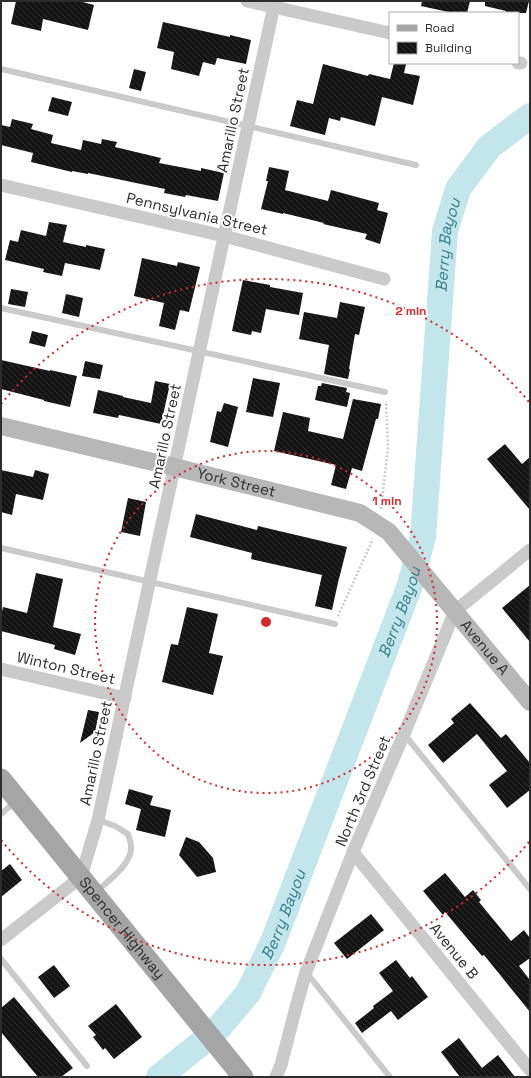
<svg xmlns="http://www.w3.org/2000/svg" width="531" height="1078" viewBox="0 0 531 1078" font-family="'Space Grotesk',sans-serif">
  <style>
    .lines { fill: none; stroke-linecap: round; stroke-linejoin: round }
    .river { stroke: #c3e6ed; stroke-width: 26 }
    .building { fill: url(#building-back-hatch) }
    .path { stroke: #cacaca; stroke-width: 2.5; stroke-dasharray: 2 2; stroke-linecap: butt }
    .lane { stroke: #cacaca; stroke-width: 6 }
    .street { stroke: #cacaca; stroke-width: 13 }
    .secondary { stroke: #b7b7b7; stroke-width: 18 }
    .primary { stroke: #a5a5a5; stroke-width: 21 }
    .ring { fill: none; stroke: #d62828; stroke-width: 2; stroke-dasharray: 2 4 }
    .labels { text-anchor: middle; stroke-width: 4; stroke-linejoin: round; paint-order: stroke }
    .street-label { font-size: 15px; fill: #2d2d2d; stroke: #fff }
    .water-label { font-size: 16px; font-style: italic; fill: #357e8c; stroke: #fff }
    .centre { fill: #d62828; stroke: #fff; stroke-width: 2 }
    .ring-label { font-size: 12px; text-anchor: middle; font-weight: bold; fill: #d62828; stroke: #fff; stroke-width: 4; stroke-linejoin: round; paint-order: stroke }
  </style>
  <defs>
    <pattern id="building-back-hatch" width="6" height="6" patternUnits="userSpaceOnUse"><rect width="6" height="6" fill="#141414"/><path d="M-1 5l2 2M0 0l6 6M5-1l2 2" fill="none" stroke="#2e2e2e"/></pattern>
  </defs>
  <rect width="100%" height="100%" fill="#fff"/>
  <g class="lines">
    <path class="river" id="s1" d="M159 1077 216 1031 248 993 273 942 410 585 423 537 445 231 458 189 489 147 530 116"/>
  </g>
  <g class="building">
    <path d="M16 1H79L94 5 88 30 43 19 41 31 11 24Z"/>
    <path d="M422 1H470L467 13H453L421 6Z"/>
    <path d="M485 1H529L526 13H506V11L485 6Z"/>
    <path d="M163 22 230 37V35L251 40 246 64 217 58 215 65 203 62 199 76 171 69 174 52 157 48Z"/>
    <path d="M394 63 406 64 404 73 420 76 413 105 382 97 375 126 341 117 340 121 329 118 325 135 290 126 297 100 313 104 323 64 368 76 369 74 390 79Z"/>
    <path d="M134 69 146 72 141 91 129 88Z"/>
    <path d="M52 97 72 102 68 116 48 111Z"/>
    <path d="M12 119 33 124 31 129 53 135 51 143 81 150 83 140 101 144 102 139 117 142 115 147 161 158 159 163 201 171V168L224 173 218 201 186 195 185 197 164 193 165 189 88 173V174L72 171V172L31 162 33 153 1 145V125L10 127Z"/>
    <path d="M269 167 289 171 285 190 328 201 331 190 379 203 377 210 388 213 380 244 365 239 367 234 323 224 324 223 283 213V214L261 209 268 181H266Z"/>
    <path d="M49 222 67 225 63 242 86 247V245L105 249 100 270 65 263 62 276 43 272 44 269 5 260 10 240 18 242 21 230 46 236Z"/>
    <path d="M142 258 177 266 178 262 200 267 189 312 180 310 175 330 159 326 164 303 134 296Z"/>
    <path d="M243 280 270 285V287L303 293 299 315 266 309 261 333 252 331 251 335 232 331Z"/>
    <path d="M11 289 28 292 25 307 8 304Z"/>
    <path d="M66 294 83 298 79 317 62 313Z"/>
    <path d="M340 302 365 307 359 335 355 334 349 369H350L348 379 324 374 329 345 299 339 304 312 337 318Z"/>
    <path d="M32 331 48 335 45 347 29 343Z"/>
    <path d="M1 360 50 371V370L77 376 70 407 44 401V400L1 389Z"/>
    <path d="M85 361 103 365 100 379 82 376Z"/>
    <path d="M253 378 280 383 273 417 246 412Z"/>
    <path d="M155 381 170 384 161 424 119 415 118 418 93 413 98 390 123 396V397L151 403Z"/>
    <path d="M322 383 347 388 346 392 350 393 347 407 315 400 318 386H321Z"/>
    <path d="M353 399 381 404 378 419H376L362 471 352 468 346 489 331 485 336 465 274 451 283 412 310 418 308 431 343 439Z"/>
    <path d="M224 403 238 407 228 447 210 442 217 411 221 412Z"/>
    <path d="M505 444 522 464 530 457V510L487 459Z"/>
    <path d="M1 470 33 477 35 470 49 474 43 500 16 494 12 515 1 512Z"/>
    <path d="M128 498 146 502 140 536 121 532Z"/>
    <path d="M196 514 257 530 258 526 347 547 339 579V578L332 610 315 606 322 575 251 559 252 553 190 537Z"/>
    <path d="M36 573 63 579 53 627 81 634 75 655 54 649 55 645 1 631V616L3 607 27 613Z"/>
    <path d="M530 585V642L502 608Z"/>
    <path d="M187 607 218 614 209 653 223 656 213 695 162 682 171 644 178 645Z"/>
    <path d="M470 703 501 738 506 734 530 763V790L507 808 489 785 507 771 477 734 443 763 428 745 454 723 451 719Z"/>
    <path d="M88 710 99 712 95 732 80 743Z"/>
    <path d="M129 789 153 796 150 805 171 810 165 837 136 830 141 809 125 804Z"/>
    <path d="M186 837 199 842 213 858 216 872 197 877 179 855Z"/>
    <path d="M10 864 22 880 1 897V871Z"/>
    <path d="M445 873 465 897 473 890 481 900 479 902 511 941 524 930 530 938V958L519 966 530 980V1012L484 955 482 956 445 912 443 915 423 891Z"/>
    <path d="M371 914 384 930 347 959 334 943Z"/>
    <path d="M396 960 410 978 412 976 428 997 398 1020 391 1011 362 1033 355 1023 374 1008 373 1006 393 991 379 973Z"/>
    <path d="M54 965 70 986 54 998 38 977Z"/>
    <path d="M14 997 73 1068 61 1077H38L1 1032V1008Z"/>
    <path d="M116 1004 142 1037 114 1059 105 1048 103 1050 93 1037 96 1035 88 1026Z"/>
    <path d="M459 1038 482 1068 498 1055 515 1077H460L441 1052Z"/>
  </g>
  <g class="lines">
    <g class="path">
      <path d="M381 509 388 448 386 401"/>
      <path d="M338 616 373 539"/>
    </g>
    <g class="lane">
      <path d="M1 69 416 165"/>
      <path d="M1 308 385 392"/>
      <path d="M1 548 335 624"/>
      <path d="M404 734 530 889"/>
      <path d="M1 814 15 802"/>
      <path d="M97 891C108 881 133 863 131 846 131 842 129 838 128 834L115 826 98 820"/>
      <path d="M1 959 87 1066"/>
      <path d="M306 972 390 1077"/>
    </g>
    <g class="street">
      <path d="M247 1 390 33"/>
      <path d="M518 63H521"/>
      <path d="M1 185 224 236 384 279"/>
      <path d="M1 669 125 698"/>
      <path d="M353 852 530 1070"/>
      <path d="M1 940 81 877 98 820 275 1"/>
      <path d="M276 1077 281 1065 296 1007 306 972 353 852 404 734 455 611 530 550"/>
    </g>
    <path class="secondary" id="s2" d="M1 426 174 467 360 513 389 532 530 702"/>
    <path class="primary" id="s3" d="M1 779 243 1077"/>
  </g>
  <g class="ring">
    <circle cx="266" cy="622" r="171"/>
    <path d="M529 842A343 343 0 0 1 1 840M1 404A343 343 0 0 1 529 402"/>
  </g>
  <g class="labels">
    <g class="street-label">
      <text transform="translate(233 120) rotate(-78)" y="5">Amarillo Street</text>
      <text transform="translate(197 214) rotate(13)" y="5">Pennsylvania Street</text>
      <text transform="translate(165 436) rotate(-78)" y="5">Amarillo Street</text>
      <text dy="5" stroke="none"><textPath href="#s2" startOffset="242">York Street</textPath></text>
      <text dy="5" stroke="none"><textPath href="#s2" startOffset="554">Avenue A</textPath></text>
      <text transform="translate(66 668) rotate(13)" y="5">Winton Street</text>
      <text transform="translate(96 753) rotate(-78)" y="5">Amarillo Street</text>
      <text transform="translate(363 791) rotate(-67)" y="5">North 3rd Street</text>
      <text dy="5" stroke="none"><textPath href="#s3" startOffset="192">Spencer Highway</textPath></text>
      <text transform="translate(454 951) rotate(51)" y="5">Avenue B</text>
    </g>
    <g class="water-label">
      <text dy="6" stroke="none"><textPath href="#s1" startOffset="905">Berry Bayou</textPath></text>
      <text dy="6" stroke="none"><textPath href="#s1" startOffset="533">Berry Bayou</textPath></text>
      <text dy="6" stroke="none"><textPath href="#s1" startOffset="209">Berry Bayou</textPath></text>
    </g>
  </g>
  <circle cx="266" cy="622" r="6" class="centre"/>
  <g class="ring-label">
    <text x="411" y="315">2 min</text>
    <text x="387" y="505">1 min</text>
  </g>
  <rect width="531" height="1078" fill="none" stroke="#2d2d2d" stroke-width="4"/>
  <rect x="389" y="12" width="130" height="52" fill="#ffffff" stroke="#ababab"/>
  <rect x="397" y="25" width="20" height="6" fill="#a5a5a5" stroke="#ababab"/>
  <text x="425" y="32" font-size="12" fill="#2d2d2d">Road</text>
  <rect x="397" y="42" width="20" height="12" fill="url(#building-back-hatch)" stroke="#ababab"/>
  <text x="425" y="52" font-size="12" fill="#2d2d2d">Building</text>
</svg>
